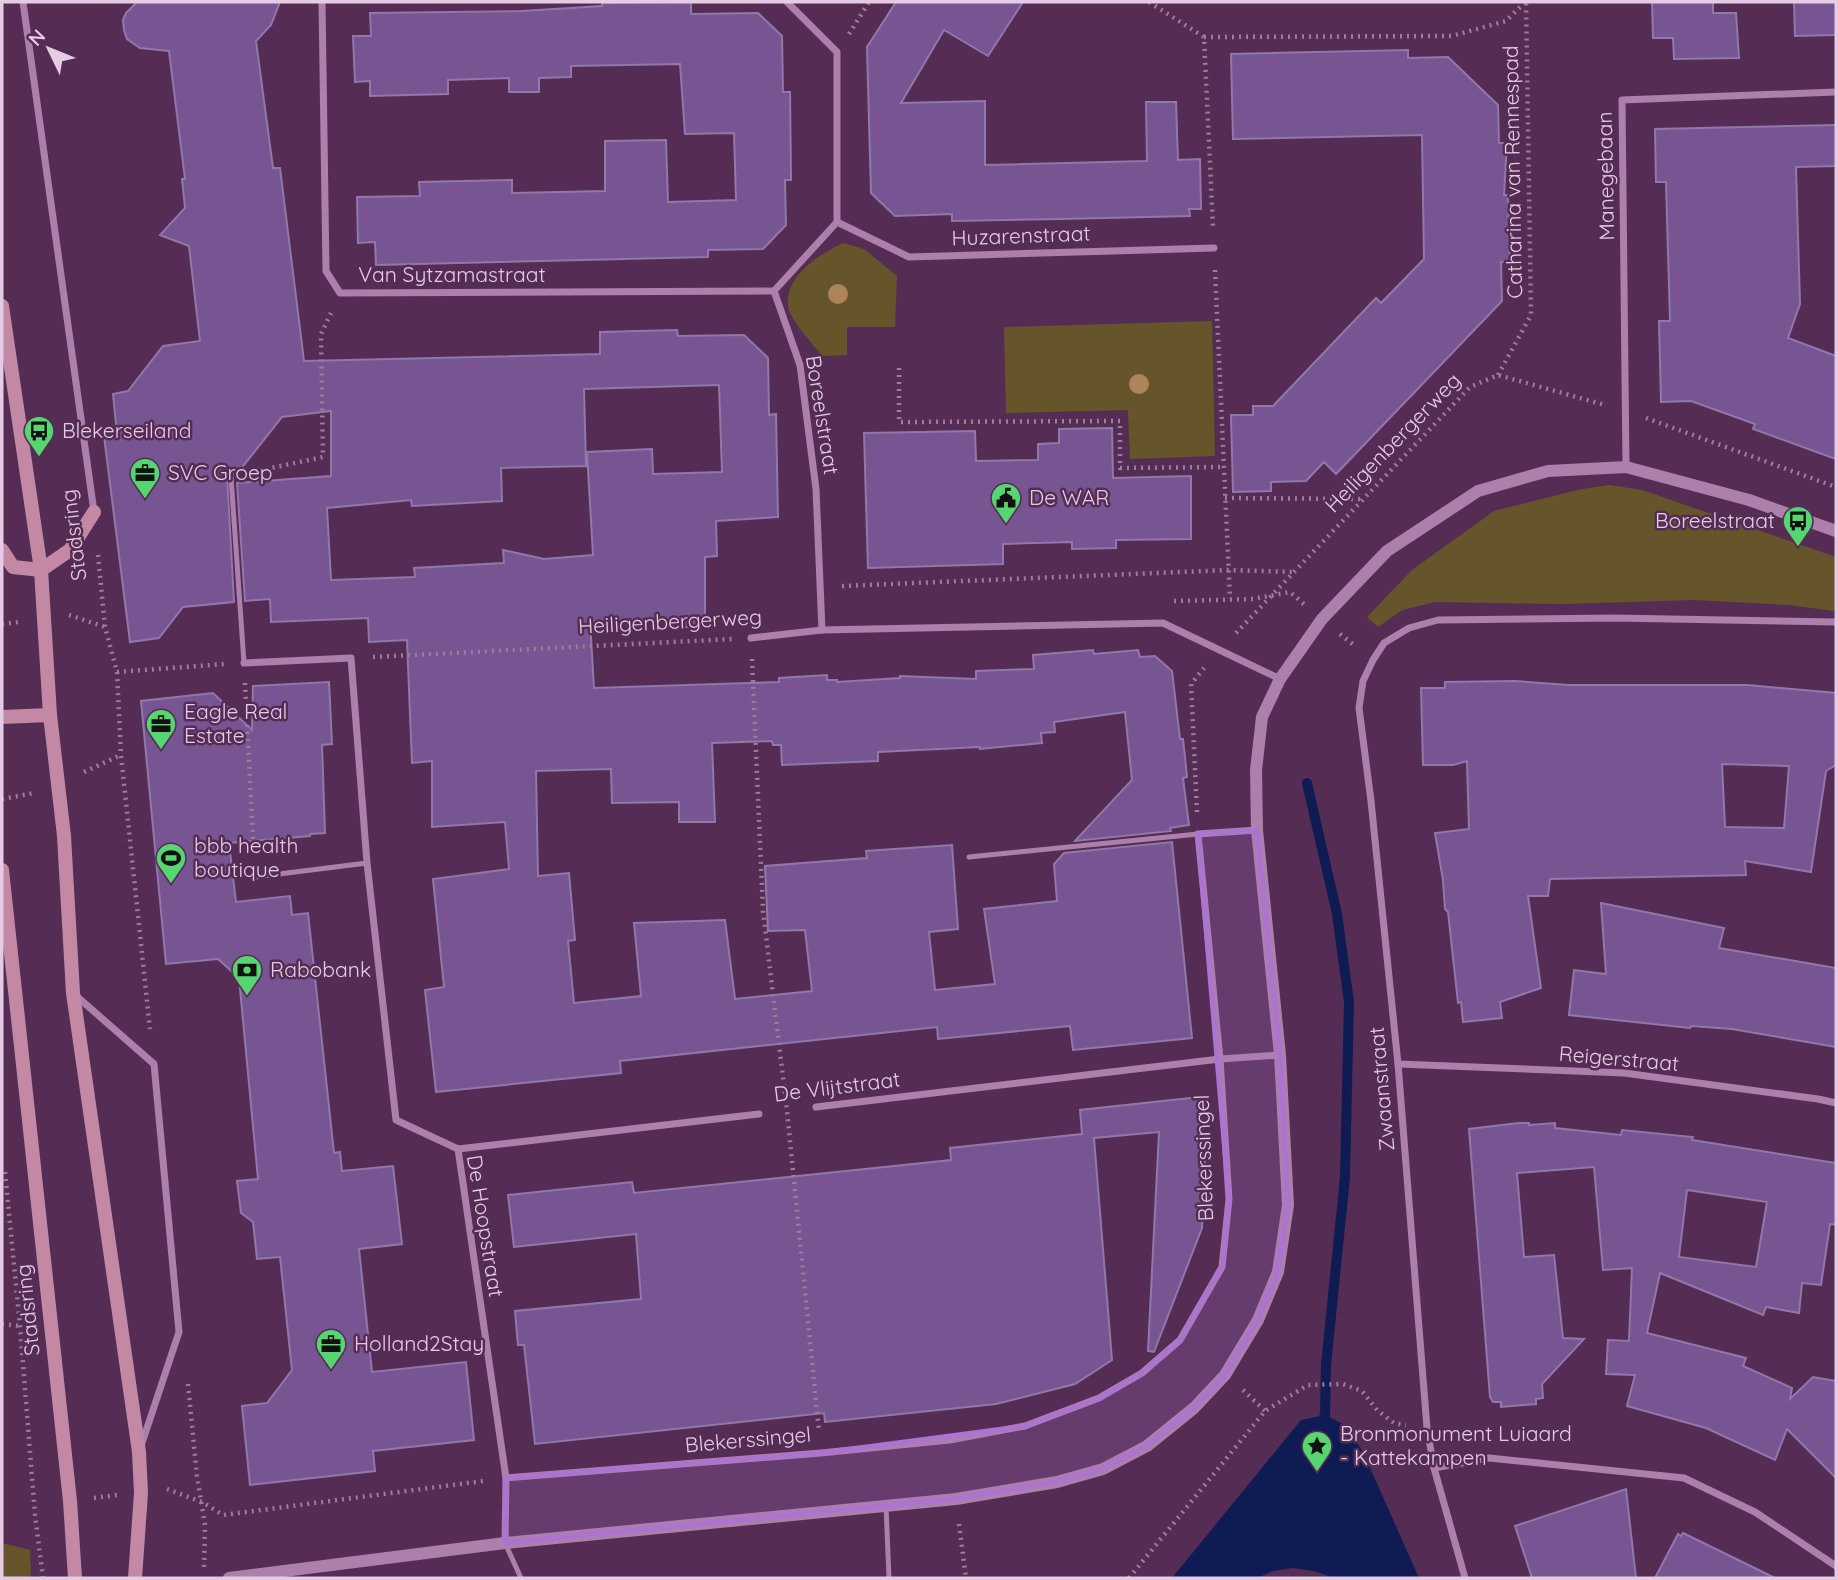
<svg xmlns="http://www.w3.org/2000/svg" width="1838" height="1580" viewBox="0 0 1838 1580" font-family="Quicksand,sans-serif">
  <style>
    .green { fill: #66552b }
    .water { fill: #0e1c53 }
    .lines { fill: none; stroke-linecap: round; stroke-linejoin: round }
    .stream { stroke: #0e1c53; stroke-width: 10 }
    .building { fill: #765592; stroke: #9277ab; stroke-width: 2; fill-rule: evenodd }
    .path { stroke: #9d7c9c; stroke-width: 4.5; stroke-dasharray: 2 5; stroke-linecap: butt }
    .service { stroke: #ad7fab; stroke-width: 5 }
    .minor { stroke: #ad7fab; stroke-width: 7 }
    .tertiary { stroke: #ad7fab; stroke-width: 12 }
    .secondary { stroke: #c389a4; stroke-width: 14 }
    .tree { fill: #ad845c }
    .marked { fill: #ab74d0; fill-opacity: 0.2; stroke: #ab74d0; stroke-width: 5; stroke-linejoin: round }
    .labels { text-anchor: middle; stroke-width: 5; stroke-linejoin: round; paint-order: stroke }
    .street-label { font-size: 21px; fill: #e5cce4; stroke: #552d54 }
    .poi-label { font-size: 21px; fill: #e5cce4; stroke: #552d54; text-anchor: start }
  </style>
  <rect width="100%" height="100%" fill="#552d54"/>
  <g class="green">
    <path d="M843 243 864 249 897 276 895 327H847V355L822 356C813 344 790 320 788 306 785 275 820 254 843 243Z"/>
    <path d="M1212 321 1215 456 1130 459 1128 410 1006 413 1004 327Z"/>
    <path d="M1609 485 1642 490 1836 557V605L1834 611 1789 605 1694 600 1563 604 1435 602 1402 610 1378 627 1367 617 1412 570 1494 511 1582 489Z"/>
    <path d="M2 1543 30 1550 31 1578H2Z"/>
  </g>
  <path class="water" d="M1325 1415 1345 1425 1363 1452 1419 1578H1334L1314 1571 1293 1568 1273 1571 1257 1578H1172L1301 1420Z"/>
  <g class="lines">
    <path class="stream" d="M1307 783 1337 914 1349 1002 1345 1177 1326 1365 1325 1415 1320 1426"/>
  </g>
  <g class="building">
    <path d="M137 2H280L271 25 256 41 273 168H280L304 361 600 354V332L677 330 678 336 744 335 768 358 769 415 776 414 778 517 716 521 717 556 705 557V626L665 628V619L590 621 594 688 779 682V678L827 675V680H837V682L900 678V676L976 679V671L1034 669 1033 655 1093 650 1094 654 1138 650 1140 657 1155 656 1172 671 1180 739H1183L1185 757 1187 777 1183 778 1189 825 1170 828 1171 831 1075 841 1132 780 1125 712 1054 722 1055 732 1041 733 1042 743 980 749V747L878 752V761L782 765 781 745H773L772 741 712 743 715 822H679V802L612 803 611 769 536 771 538 876 569 873 575 940 568 941 574 1003 641 996 634 923 725 920 735 999 812 991 805 930 768 931 765 866 867 858 866 851 952 845 958 929 929 932 935 990 995 984 984 909 1057 901 1054 864 1064 853 1172 842 1192 1038 1073 1050 1070 1026 938 1039 937 1027 620 1061 621 1073 436 1092 425 990 444 987 433 879 509 869 505 822 432 827V761L412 763 407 640 369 642 368 618 271 622 270 599 245 601 237 483 331 476V411L282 417 236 475 231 472 227 474 234 602 183 607 159 638 130 642 104 436 117 434 113 394 128 391 163 346 200 341 189 246 160 235 185 208 182 179H185L169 51 140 48 127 39 124 30 123 20 126 13ZM719 385 722 472 653 474 652 449 587 452 593 555 544 559 503 550 504 563 414 568 415 577 331 580 327 508 411 500 412 506 502 501 501 468 586 466 584 389Z"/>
    <path d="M684 2H691V14L758 13 782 36 783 92H790L791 180H785L786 225 763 249 708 250V257L376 265 375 242 358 243 357 197 420 196 419 182 512 180V193L605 191V141L666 140 668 202 736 200 734 133 685 134 680 64 571 66V77L539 78V92H509V78L478 79 448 80V94L370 96V81L355 82 353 36H371L370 13 522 11 602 6V3Z"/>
    <path d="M896 2H1023L988 56 944 30 901 103 985 101V165L1147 161 1146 102H1176L1178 160 1200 159 1201 209H1189L1190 216 1061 219 952 221V214L895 216 871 193 867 47Z"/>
    <path d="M1652 2H1713V13H1736L1739 58 1674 59 1673 38H1653Z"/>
    <path d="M1794 2H1836V35L1795 36Z"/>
    <path d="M1408 50V58L1448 57 1498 105 1499 143H1507L1504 195H1508L1510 262H1501L1502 301 1336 474 1324 462 1306 481 1271 482V491L1233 492 1231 415H1253V406H1273L1376 298 1381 303 1424 259 1422 135 1233 139 1231 54Z"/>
    <path d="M1836 125V166L1796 167 1800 304 1788 338 1836 356V459L1753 429 1755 424 1691 401 1661 402 1659 321H1670L1666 182H1656L1655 129Z"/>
    <path d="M1112 428 1113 478 1191 476V539L1116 540V548L1072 549V542L1003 544V564L868 568 864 433 975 431 976 461 1038 460V444L1059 443V429Z"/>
    <path d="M1515 681 1568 685H1747L1836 693V765L1826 771 1811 872 1745 861 1746 875 1550 879 1548 896H1528L1541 988 1500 1002 1502 1018 1463 1022 1461 1002 1458 1003 1448 912 1445 909 1443 880 1435 833 1469 829 1467 761 1453 765H1423L1421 688H1445V682ZM1722 764 1789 766 1784 828 1725 827Z"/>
    <path d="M329 682 332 744 322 745 325 833 310 834V836L229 843 236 902 290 896 292 915 308 913 334 1153 340 1152 342 1171 393 1166 402 1244 359 1249 372 1372 466 1362 474 1440 373 1451 375 1471 250 1485 242 1406 267 1403 292 1370 280 1257 257 1259 253 1222 241 1213 237 1181 258 1179 239 978 218 959 166 964 141 701 213 693 252 730 253 686Z"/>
    <path d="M1601 903 1724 928 1719 948 1836 968V1047L1732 1029 1691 1026 1690 1028 1569 1015 1574 970 1606 974Z"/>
    <path d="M1199 1097 1205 1159 1202 1228 1154 1352 1148 1351 1159 1132 1094 1138 1112 1360 1075 1384 996 1404 825 1422 824 1413 535 1444 524 1345H518L515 1311 641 1299 636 1234 514 1247 508 1195 632 1182 634 1193 951 1160 950 1148 1082 1134 1080 1110Z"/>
    <path d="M1519 1123H1529V1125L1555 1123V1128L1621 1135 1622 1130 1693 1137 1692 1140 1836 1163V1225L1830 1224 1821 1285 1802 1283 1799 1313 1766 1307 1763 1315 1660 1273 1647 1333 1746 1358 1743 1366 1792 1388 1790 1399 1813 1377 1836 1381V1478L1787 1429 1775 1460 1706 1428 1627 1406 1635 1375 1606 1374 1608 1340 1629 1341 1632 1268 1603 1270 1594 1167 1517 1173 1524 1257 1554 1255 1563 1338 1584 1339 1542 1384 1543 1398 1536 1399V1404L1501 1407V1402H1493L1490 1397 1469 1129ZM1687 1190 1767 1202 1756 1267 1679 1257Z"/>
    <path d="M1626 1489 1636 1578H1532L1515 1526Z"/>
    <path d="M1683 1533 1775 1578H1655L1678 1534 1681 1536Z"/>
  </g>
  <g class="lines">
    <g class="path">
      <path d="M1149 2 1204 37 1213 227"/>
      <path d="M849 34 869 2"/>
      <path d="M1204 37 1452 36 1506 21 1525 2"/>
      <path d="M1215 270 1230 599"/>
      <path d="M899 368V422L1120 421V468L1224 467"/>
      <path d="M1498 375 1531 315 1526 2"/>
      <path d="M1646 418 1836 487"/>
      <path d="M252 472 323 457 321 334 331 313"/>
      <path d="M1225 498 1364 499"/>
      <path d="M98 555 105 627 117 672 121 755 150 1029"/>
      <path d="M842 586 1229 570 1295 572"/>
      <path d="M1174 601 1253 599 1290 592 1304 604"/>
      <path d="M69 615 105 627"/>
      <path d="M2 624 19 622"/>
      <path d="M1236 633 1470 387 1498 375 1605 405"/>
      <path d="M1340 634 1355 646"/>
      <path d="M373 657 732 639"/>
      <path d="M752 659 763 911 787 1111 819 1431"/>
      <path d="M117 672 225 664"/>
      <path d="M245 683 254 856"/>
      <path d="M84 772 121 755"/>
      <path d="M2 799 34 793"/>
      <path d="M1197 812 1191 684 1204 668"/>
      <path d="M5 1172 20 1326 35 1515 43 1578"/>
      <path d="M2 1324 20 1326"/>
      <path d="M188 1384 197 1476 205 1525 204 1567"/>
      <path d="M1243 1390 1265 1411"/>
      <path d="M167 1489 202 1502 223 1515 483 1481"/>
      <path d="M94 1498 117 1495"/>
      <path d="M959 1524 966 1578"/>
      <path d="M1129 1578 1265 1411 1308 1385 1343 1384 1362 1391 1377 1410 1394 1423 1406 1425"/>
    </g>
    <g class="service">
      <path d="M231 477 244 663"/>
      <path d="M969 857 1198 834"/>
      <path d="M255 877 367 863"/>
      <path d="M886 1506 889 1578"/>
      <path d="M505 1543 521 1578"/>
    </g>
    <g class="minor">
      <path d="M23 2 94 512"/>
      <path d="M322 2 326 271 340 293 774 291"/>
      <path d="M837 222 909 257 1214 248"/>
      <path d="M774 291 800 365 816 489 822 630"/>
      <path d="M774 291 837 222V52L787 2"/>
      <path d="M1626 467 1622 100 1836 92"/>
      <path d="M751 638 822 630 1163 623 1280 679"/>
      <path d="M244 663 351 658 367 863 396 1120 458 1149"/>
      <path d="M74 994 154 1064 179 1332 141 1446"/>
      <path d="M1398 1064 1624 1073 1818 1099 1836 1103"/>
      <path d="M816 1107 1220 1059 1280 1055"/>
      <path d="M458 1149 506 1478 505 1543"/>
      <path d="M458 1149 759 1114"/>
      <path d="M1434 1468 1489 1458 1684 1478 1755 1512 1836 1566"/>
      <path d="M506 1478 821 1453 950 1440 1025 1426 1099 1398 1142 1373 1180 1340 1222 1267 1229 1199 1220 1059 1198 834 1257 830"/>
      <path d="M1465 1578 1434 1468 1427 1428 1398 1064 1371 801 1359 708 1363 681 1373 660 1384 643 1409 628 1438 620 1615 618 1836 622"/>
    </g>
    <path class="tertiary" d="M229 1578 505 1543 956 1499 1057 1482 1103 1469 1147 1446 1194 1408 1225 1375 1258 1320 1278 1272 1288 1205 1280 1055 1257 830 1256 770 1262 717 1280 679 1322 619 1387 551 1478 491 1548 471 1626 467 1749 500 1836 531"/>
    <g class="secondary">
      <path d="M2 306 41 570 50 715 64 836 73 993 139 1452 141 1493 135 1578"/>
      <path d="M2 550 13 567 41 570 70 550 94 512"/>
      <path d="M2 717 50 715"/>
      <path d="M2 870 70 1501 75 1578"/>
    </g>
  </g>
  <g class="tree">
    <circle cx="838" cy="294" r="10"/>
    <circle cx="1139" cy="384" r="10"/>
  </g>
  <path class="marked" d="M1257 830 1280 1055 1288 1205 1278 1272 1258 1320 1225 1375 1194 1408 1147 1446 1103 1469 1057 1482 956 1499 505 1543 506 1478 821 1453 1025 1426 1099 1398 1142 1373 1180 1340 1222 1267 1229 1199 1198 834Z"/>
  <defs>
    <g id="bus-pin" transform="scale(1.575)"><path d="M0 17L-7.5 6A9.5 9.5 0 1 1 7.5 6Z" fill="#56d671" stroke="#552d54"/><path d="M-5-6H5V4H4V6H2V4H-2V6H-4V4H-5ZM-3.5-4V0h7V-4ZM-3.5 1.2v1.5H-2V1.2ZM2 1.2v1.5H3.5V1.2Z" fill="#111"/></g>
    <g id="office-pin" transform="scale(1.575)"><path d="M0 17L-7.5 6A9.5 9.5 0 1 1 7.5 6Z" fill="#56d671" stroke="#552d54"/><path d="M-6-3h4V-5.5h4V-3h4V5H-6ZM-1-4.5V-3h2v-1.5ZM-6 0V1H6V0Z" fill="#111"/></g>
    <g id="civic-pin" transform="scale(1.575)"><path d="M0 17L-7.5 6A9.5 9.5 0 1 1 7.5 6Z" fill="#56d671" stroke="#552d54"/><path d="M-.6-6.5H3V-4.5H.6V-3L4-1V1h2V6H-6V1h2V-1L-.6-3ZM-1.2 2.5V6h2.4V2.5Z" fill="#111"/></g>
    <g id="stadium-pin" transform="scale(1.575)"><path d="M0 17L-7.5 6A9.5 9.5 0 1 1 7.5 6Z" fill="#56d671" stroke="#552d54"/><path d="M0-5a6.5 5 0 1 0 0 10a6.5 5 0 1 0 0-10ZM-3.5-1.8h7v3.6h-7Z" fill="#111"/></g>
    <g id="bank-pin" transform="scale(1.575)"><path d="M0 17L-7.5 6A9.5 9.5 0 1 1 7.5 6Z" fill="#56d671" stroke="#552d54"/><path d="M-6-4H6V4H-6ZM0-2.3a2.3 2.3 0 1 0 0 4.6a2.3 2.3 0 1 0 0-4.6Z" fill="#111"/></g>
    <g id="sight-pin" transform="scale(1.575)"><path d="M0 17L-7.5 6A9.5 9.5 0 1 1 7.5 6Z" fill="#56d671" stroke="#552d54"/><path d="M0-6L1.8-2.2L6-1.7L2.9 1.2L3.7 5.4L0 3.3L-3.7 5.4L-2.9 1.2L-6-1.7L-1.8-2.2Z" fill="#111"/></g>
  </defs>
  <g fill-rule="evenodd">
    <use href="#bus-pin" x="39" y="431"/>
    <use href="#office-pin" x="145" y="473"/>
    <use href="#civic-pin" x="1006" y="498"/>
    <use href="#bus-pin" x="1798" y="521"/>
    <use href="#office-pin" x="161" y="724"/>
    <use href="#stadium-pin" x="171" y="858"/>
    <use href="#bank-pin" x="247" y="970"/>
    <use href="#office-pin" x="331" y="1344"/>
    <use href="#sight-pin" x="1317" y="1446"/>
  </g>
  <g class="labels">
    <g class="street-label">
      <text transform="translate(1513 172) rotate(-91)" y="7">Catharina van Rennespad</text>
      <text transform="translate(1606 176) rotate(-91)" y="7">Manegebaan</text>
      <text transform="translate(1021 236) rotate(-2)" y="7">Huzarenstraat</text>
      <text x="452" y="282">Van Sytzamastraat</text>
      <text transform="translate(822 415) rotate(81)" y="7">Boreelstraat</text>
      <text transform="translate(1393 443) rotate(-46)" y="7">Heiligenbergerweg</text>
      <text transform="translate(74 535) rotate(-97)" y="7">Stadsring</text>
      <text transform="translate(670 622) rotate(-3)" y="7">Heiligenbergerweg</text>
      <text transform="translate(1619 1059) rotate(5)" y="7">Reigerstraat</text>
      <text transform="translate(837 1087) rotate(-7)" y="7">De Vlijtstraat</text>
      <text transform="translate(1382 1089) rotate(-95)" y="7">Zwaanstraat</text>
      <text transform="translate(1204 1158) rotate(-92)" y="7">Blekerssingel</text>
      <text transform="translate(485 1226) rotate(81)" y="7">De Hoopstraat</text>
      <text transform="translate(28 1310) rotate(-96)" y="7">Stadsring</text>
      <text transform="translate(748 1440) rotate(-5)" y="7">Blekerssingel</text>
    </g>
    <g class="poi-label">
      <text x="62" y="438">Blekerseiland</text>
      <text x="168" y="480">SVC Groep</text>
      <text x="1029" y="505">De WAR</text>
      <text x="1775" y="528" text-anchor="end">Boreelstraat</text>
      <text x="184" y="719">Eagle Real<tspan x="184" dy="24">Estate</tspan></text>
      <text x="194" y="853">bbb health<tspan x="194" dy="24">boutique</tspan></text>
      <text x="270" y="977">Rabobank</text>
      <text x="354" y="1351">Holland2Stay</text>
      <text x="1340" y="1441">Bronmonument Luiaard<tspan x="1340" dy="24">- Kattekampen</tspan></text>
    </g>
  </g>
  <rect width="1838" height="1580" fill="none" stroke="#e5cce4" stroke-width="7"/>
  <g transform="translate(49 49) rotate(313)" stroke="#552d54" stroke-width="5" paint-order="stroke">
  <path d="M0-5L12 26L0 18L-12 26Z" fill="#e5cce4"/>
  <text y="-10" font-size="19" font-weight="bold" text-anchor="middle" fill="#e5cce4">N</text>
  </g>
</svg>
